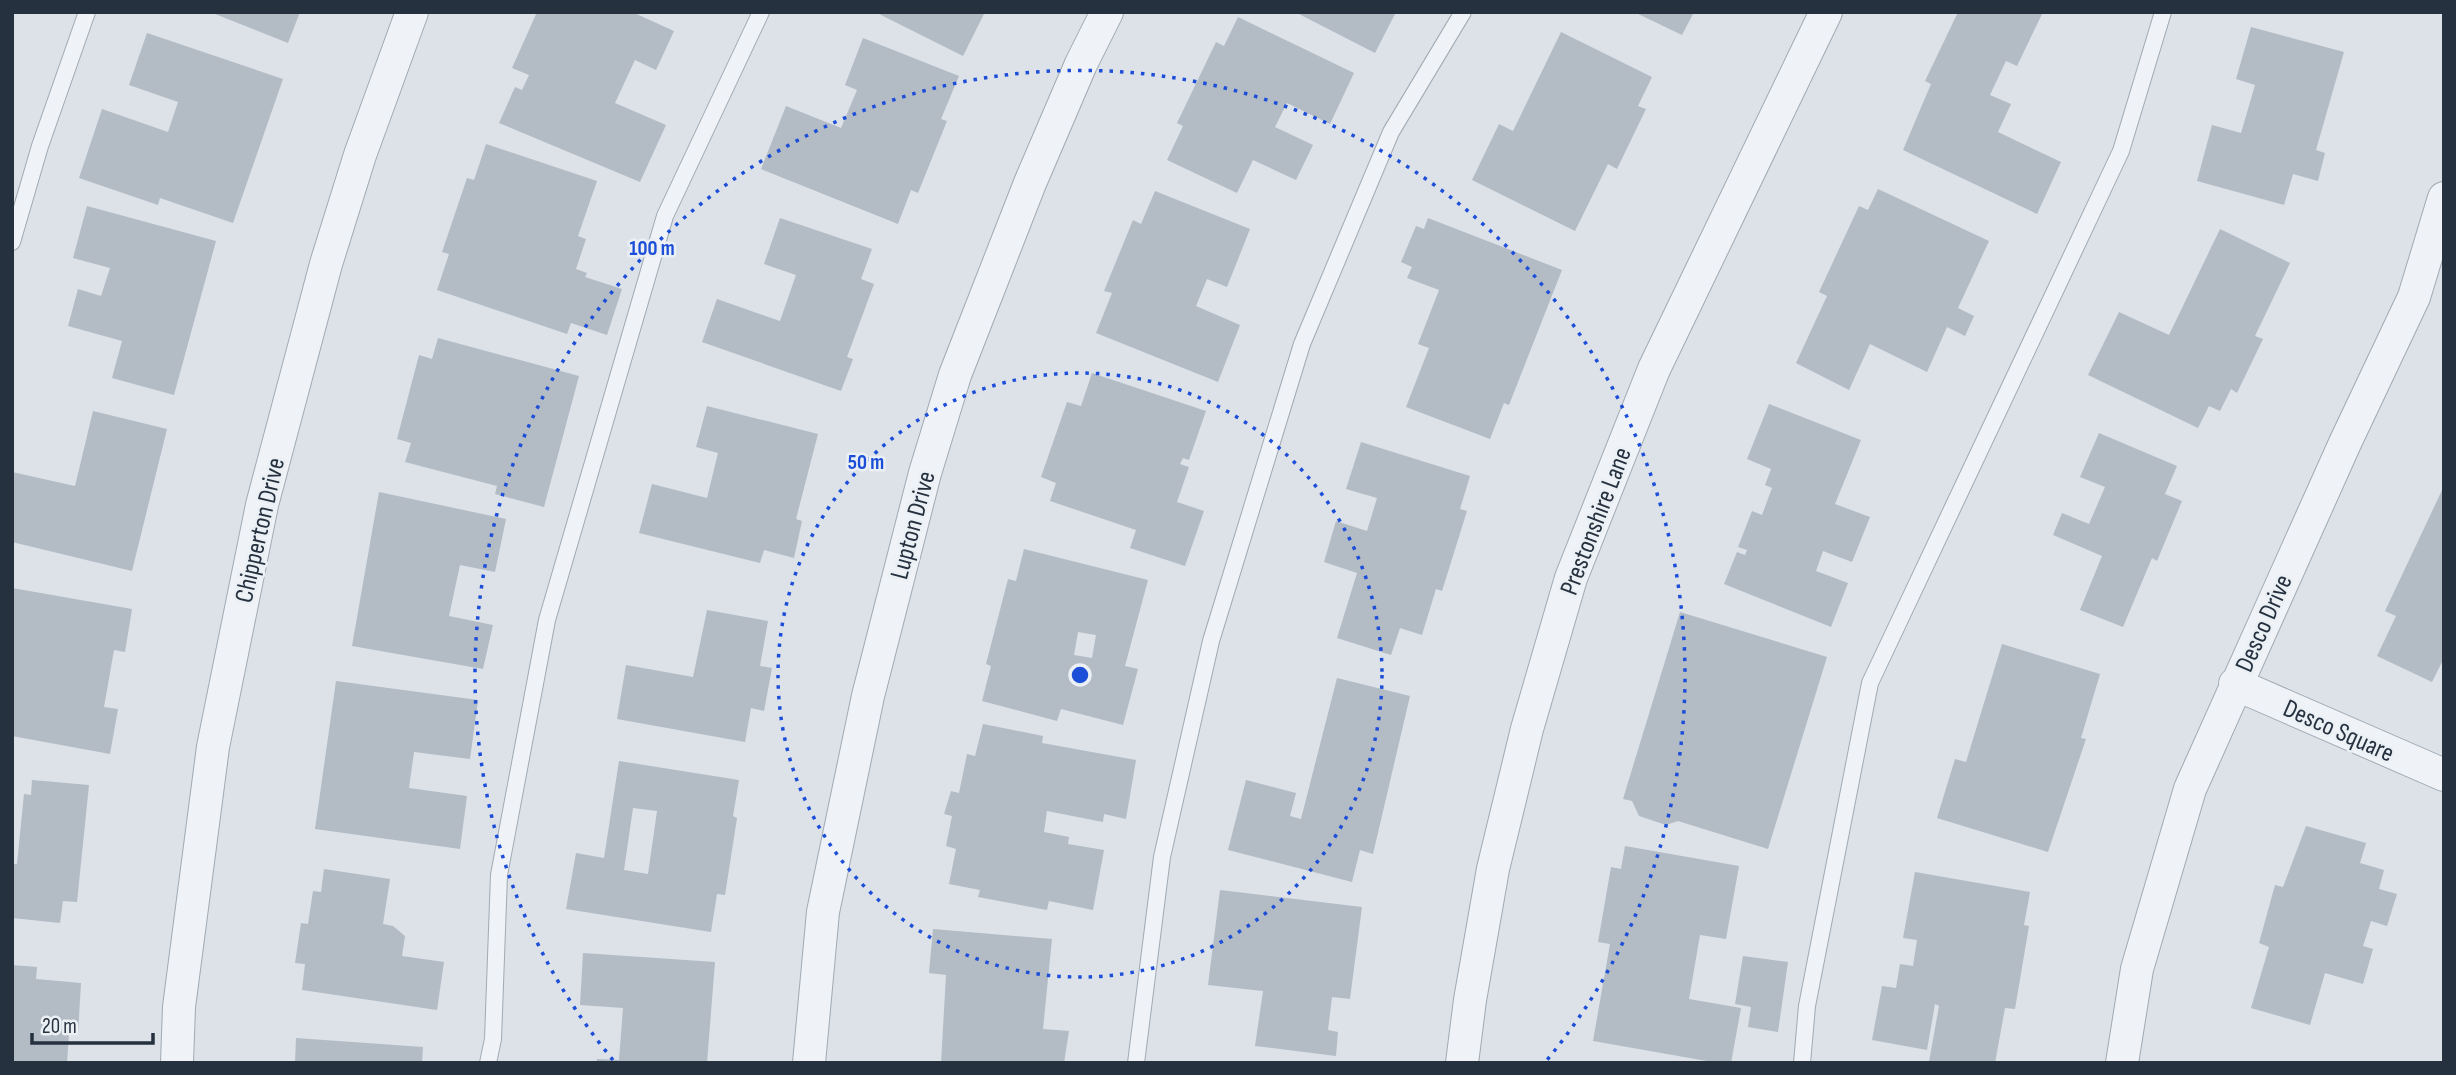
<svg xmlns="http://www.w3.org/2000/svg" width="2456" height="1075" viewBox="0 0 2456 1075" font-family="'Sofia Sans Condensed',sans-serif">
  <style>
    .building { fill: #b3bbc5; fill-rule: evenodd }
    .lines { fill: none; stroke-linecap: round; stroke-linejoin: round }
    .service-casing { stroke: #a1a9b2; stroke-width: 18 }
    .minor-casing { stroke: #a1a9b2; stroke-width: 34 }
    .service { stroke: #eff2f6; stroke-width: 16 }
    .minor { stroke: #eff2f6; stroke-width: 32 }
    .ring { fill: none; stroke: #1d4ed8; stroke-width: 3.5; stroke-dasharray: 3.5 7 }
    .labels { text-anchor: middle; stroke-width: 5; stroke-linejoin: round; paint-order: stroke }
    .street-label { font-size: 26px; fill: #25313f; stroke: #ebf0f5 }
    .centre { fill: #1d4ed8; stroke: #ebf0f5; stroke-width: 3.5 }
    .ring-label { font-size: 21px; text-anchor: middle; font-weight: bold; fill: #1d4ed8; stroke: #ebf0f5; stroke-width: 5; stroke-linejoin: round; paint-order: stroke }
  </style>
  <rect width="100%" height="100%" fill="#dce2e8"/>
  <g class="building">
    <path d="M210 12H300L288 43Z"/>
    <path d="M537 12H632L674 31 656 70 635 60 615 103 666 125 640 182 499 123 515 87 522 90 529 75 512 68Z"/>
    <path d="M875 12H985L963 56Z"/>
    <path d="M1295 12H1396L1375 53Z"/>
    <path d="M1634 12H1694L1682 35Z"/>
    <path d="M1958 12H2043L2017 66 2006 61 1990 95 2011 104 1998 132 2061 162 2037 214 1903 150 1931 84 1925 81Z"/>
    <path d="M1238 17 1354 73 1330 124 1287 103 1275 127 1313 145 1296 180 1253 160 1237 193 1167 160 1183 126 1177 123 1216 42 1224 46Z"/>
    <path d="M2251 27 2344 52 2316 150 2325 153 2318 181 2293 174 2284 205 2197 181 2212 125 2241 133 2255 85 2236 79Z"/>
    <path d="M1561 32 1652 77 1638 106 1646 109 1617 169 1608 164 1575 231 1472 180 1499 124 1513 131Z"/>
    <path d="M147 33 283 79 233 223 160 198 158 205 79 178 102 109 168 132 178 102 129 85Z"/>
    <path d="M863 38 959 76 941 119 947 121 918 193 911 190 898 224 761 169 786 106 841 128 857 90 845 85Z"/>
    <path d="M486 144 597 181 578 236 586 239 576 269 587 273 585 277 622 289 607 335 571 323 567 334 437 290 449 254 442 252 467 178 474 180Z"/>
    <path d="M1878 189 1989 241 1958 308 1974 316 1965 336 1947 327 1927 372 1870 344 1849 390 1796 363 1827 296 1819 292 1859 206 1868 210Z"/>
    <path d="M1155 191 1250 229 1227 287 1207 279 1196 306 1240 325 1218 382 1096 333 1112 293 1104 291 1133 220 1141 224Z"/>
    <path d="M87 206 216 241 174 395 112 378 122 341 68 326 78 289 101 296 110 268 73 258Z"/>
    <path d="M780 218 872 249 861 279 874 284 847 357 853 359 841 391 702 342 717 299 780 321 796 275 764 264Z"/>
    <path d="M1428 218 1562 270 1509 405 1504 403 1490 439 1406 407 1429 348 1418 344 1439 290 1407 278 1412 267 1401 262 1416 226 1424 229Z"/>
    <path d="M2220 229 2290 263 2255 336 2263 339 2237 393 2231 389 2220 411 2209 406 2198 428 2088 375 2119 312 2169 335Z"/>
    <path d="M438 338 579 376 544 507 495 494 497 486 405 462 411 443 397 439 419 355 432 359Z"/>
    <path d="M1092 373 1206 411 1189 460 1183 458 1180 464 1189 467 1177 502 1204 511 1185 566 1130 548 1136 530 1050 501 1056 483 1041 477 1067 402 1081 406Z"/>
    <path d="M1769 404 1861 440 1835 504 1870 517 1852 562 1823 551 1816 571 1848 583 1831 627 1724 584 1737 552 1745 555 1747 550 1738 547 1752 511 1762 515 1772 488 1765 485 1771 469 1747 459Z"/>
    <path d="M707 406 818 434 796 519 802 521 794 558 764 550 760 563 639 533 652 484 707 498 718 453 696 447Z"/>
    <path d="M93 411 167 429 132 571 12 542V472L75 486Z"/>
    <path d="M2099 433 2177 466 2165 494 2182 501 2157 561 2152 558 2123 627 2080 610 2102 556 2053 535 2062 513 2089 524 2105 487 2080 477Z"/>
    <path d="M1361 442 1470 476 1460 509 1467 511 1442 591 1436 589 1422 635 1400 628 1391 655 1337 638 1357 573 1324 562 1336 521 1367 531 1377 498 1346 489Z"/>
    <path d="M2444 486V658L2432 682 2377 656 2396 616 2385 611Z"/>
    <path d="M379 492 506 519 495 572 460 565 449 616 493 625 483 669 352 646Z"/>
    <path d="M1024 549 1148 580 1125 666 1138 669 1123 725 1061 709 1057 721 982 701 991 666 986 664 1008 579 1016 581ZM1078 632 1096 635 1092 658 1074 655Z"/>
    <path d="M12 588 132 609 125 652 114 650 104 707 118 709 110 754 12 736V648L14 636H12Z"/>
    <path d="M707 610 768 621 760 666 772 668 764 711 751 708 745 742 617 719 626 665 693 677Z"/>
    <path d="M1680 612 1827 657 1768 849 1678 821 1666 825 1639 816 1632 801 1623 799Z"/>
    <path d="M2002 644 2100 674 2081 738 2086 739 2048 852 1937 818 1955 759 1966 762Z"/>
    <path d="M1337 678 1410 696 1373 854 1360 850 1352 882 1228 850 1246 780 1296 793 1290 816 1301 819Z"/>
    <path d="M336 681 478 700 470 759 414 752 409 788 467 796 460 849 315 829Z"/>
    <path d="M983 724 1043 736 1042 743 1136 760 1126 819 1104 814 1103 822 1047 811 1044 832 1069 837 1068 844 1104 850 1093 910 1049 901 1047 910 978 897 980 890 949 884 956 849 946 846 952 816 944 814 951 791 959 793 967 754 975 756Z"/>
    <path d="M619 761 739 780 733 816 737 818 725 895 717 894 711 932 566 909 576 853 604 858ZM633 808 657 811 648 874 624 870Z"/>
    <path d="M32 780 89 785 77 902 63 901 60 923 12 918V864H17L24 794 31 795Z"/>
    <path d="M2306 826 2366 843 2360 863 2384 870 2379 889 2397 894 2387 926 2371 921 2363 946 2373 949 2363 984 2325 973 2310 1025 2251 1008 2269 947 2259 943 2275 885 2283 887Z"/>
    <path d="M1625 846 1739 866 1726 939 1700 935 1689 999 1741 1008 1731 1063H1718L1593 1041 1610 944 1598 942 1611 867 1621 869Z"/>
    <path d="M324 869 390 879 383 924 393 926 405 936 402 956 444 962 437 1010 302 990 305 964 295 963 301 923 308 924 313 891 321 892Z"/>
    <path d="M1915 872 2030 892 2024 925 2029 926 2015 1009 2005 1008 1995 1063 1929 1062 1939 1006 1935 1004 1927 1050 1872 1040 1882 986 1896 988 1900 964 1913 966 1917 940 1903 938Z"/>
    <path d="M1220 890 1362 907 1350 999 1332 997 1328 1030 1338 1032 1336 1056 1255 1046 1263 991 1208 985Z"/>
    <path d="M933 929 1052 939 1043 1029 1069 1031 1064 1063H941L946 975 929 973Z"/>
    <path d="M583 953 715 962 707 1063H596L597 1059 619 1060 623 1008 580 1005Z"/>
    <path d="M1743 956 1788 962 1778 1032 1748 1027 1751 1007 1735 1004Z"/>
    <path d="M12 965 37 967 36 979 81 983 78 1034H69L67 1063H12Z"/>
    <path d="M296 1038 423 1047 422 1063H295Z"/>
  </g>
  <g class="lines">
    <g class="service-casing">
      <g id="service">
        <path d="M12 242 40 146 87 12"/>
        <path d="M488 1063 493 1039 499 875 547 620 665 216 761 12"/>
        <path d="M1136 1063 1162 857 1211 641 1302 344 1391 132 1463 12"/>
        <path d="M1802 1063 1807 1006 1870 683 2121 151 2163 12"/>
      </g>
    </g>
    <g class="minor-casing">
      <g id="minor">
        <path d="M2235 684 2444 775"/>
        <path d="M177 1063 179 1007 213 747 262 505 326 264 360 155 412 12"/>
        <path d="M809 1063 823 912 868 696 925 473 955 375 1030 183 1081 64 1107 12"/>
        <path d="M1462 1063 1470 1000 1493 869 1527 729 1571 578 1654 369 1826 12"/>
        <path d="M2122 1063 2137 969 2190 789 2345 443 2414 297 2444 198"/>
      </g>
    </g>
    <use href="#service" class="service"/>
    <use href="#minor" class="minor"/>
  </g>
  <g class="ring">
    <circle cx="1080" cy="675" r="302"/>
    <path d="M613 1060A605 605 0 1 1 1547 1060"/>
  </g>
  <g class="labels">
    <g class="street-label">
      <text transform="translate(1595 521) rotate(-69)" y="9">Prestonshire Lane</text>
      <text transform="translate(912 525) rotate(-75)" y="9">Lupton Drive</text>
      <text transform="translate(259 530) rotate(-77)" y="9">Chipperton Drive</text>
      <text transform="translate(2263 623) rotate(-66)" y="9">Desco Drive</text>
      <text transform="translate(2339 730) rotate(24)" y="9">Desco Square</text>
    </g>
  </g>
  <circle cx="1080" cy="675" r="10" class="centre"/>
  <g class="ring-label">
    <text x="652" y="255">100 m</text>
    <text x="866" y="469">50 m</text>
  </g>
  <rect width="2456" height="1075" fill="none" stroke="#25313f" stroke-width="28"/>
  <path d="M32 1033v10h121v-10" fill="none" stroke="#25313f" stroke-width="3.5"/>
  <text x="42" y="1033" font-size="21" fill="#25313f" stroke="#ebf0f5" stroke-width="5" paint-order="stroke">20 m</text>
</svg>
